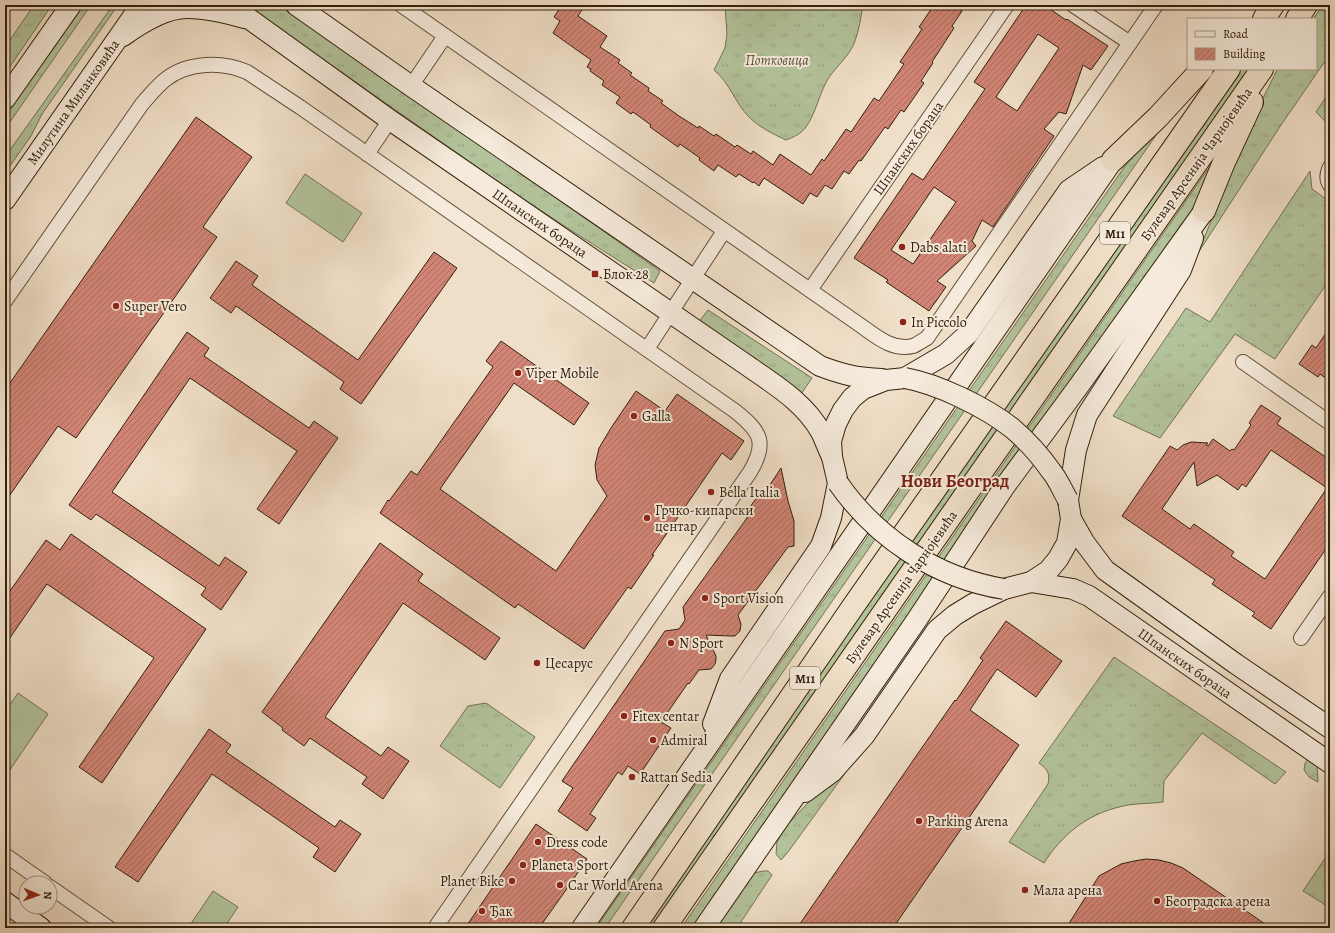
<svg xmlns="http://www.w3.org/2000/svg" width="1335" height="933" viewBox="0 0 1335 933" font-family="Alegreya,serif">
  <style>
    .grass { fill: url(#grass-tufts); stroke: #737253 }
    .pitch { fill: #b3c39b; stroke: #737253 }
    .building { fill: url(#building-hatch); stroke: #33210b; fill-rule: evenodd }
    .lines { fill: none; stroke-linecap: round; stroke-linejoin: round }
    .street-casing { stroke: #62503a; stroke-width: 16 }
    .secondary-casing { stroke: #33210b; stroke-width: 22 }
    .highway-casing { stroke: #33210b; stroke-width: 24 }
    .street { stroke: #f5eadb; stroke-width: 14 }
    .secondary { stroke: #f5eadb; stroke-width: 20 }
    .highway { stroke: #f0dfc8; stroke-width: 22 }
    .secondary-bridge-casing { stroke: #33210b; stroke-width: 22; stroke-linecap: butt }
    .secondary-bridge { stroke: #f5eadb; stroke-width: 20 }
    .poi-dot { fill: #8f2418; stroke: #f5eadb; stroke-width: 1.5 }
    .labels { text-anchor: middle; stroke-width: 4; stroke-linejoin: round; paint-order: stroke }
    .shield { fill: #f5eadb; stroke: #6d5d49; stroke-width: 1 }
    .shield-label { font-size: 13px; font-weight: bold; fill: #33210b }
    .park-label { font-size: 14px; font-style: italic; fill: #595236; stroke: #f5eadb }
    .street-label { font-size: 14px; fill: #33210b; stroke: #f5eadb }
    .poi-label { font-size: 14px; fill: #33210b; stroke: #f5eadb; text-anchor: start }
    .district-label { font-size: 18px; font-weight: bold; fill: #7a1f14; stroke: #f5eadb }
  </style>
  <defs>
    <pattern id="grass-tufts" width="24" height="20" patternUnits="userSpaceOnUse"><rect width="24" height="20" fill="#b3c39b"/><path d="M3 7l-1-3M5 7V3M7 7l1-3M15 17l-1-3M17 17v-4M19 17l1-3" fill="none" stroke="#9aa784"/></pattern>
    <pattern id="building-hatch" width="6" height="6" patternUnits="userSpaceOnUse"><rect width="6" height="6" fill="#d28576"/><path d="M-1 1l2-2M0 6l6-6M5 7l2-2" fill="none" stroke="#ab6c5f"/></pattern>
  </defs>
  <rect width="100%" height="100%" fill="#f0dfc8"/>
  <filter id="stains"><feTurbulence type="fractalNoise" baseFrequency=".005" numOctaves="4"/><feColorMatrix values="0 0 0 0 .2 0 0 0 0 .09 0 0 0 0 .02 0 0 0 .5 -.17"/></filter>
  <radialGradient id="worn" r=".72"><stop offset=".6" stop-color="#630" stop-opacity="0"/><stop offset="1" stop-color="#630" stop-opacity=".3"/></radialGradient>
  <g class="grass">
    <path d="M34 5H52L5 74V47Z"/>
    <path d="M84 5H91L5 129V117Z"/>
    <path d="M113 5H118L42 114 31 136 5 173V157Z"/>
    <path d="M245 5H282L660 271 654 283 569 229 510 190Z"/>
    <path d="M725 5H863C861 17 859 30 855 41 850 56 836 66 828 79 819 94 816 113 806 127 801 134 794 137 786 140 773 134 759 127 749 117 735 103 730 83 714 70L725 48 727 34Z"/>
    <path d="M1323 5H1330V54L1281 125 1198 253 1253 118 1276 72 1278 69H1316V19H1313Z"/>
    <path d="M1235 69H1248L653 928H639Z"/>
    <path d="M1330 91V126L1316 112Z"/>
    <path d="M1168 118 605 928H596L1125 166Z"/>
    <path d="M1215 159 1192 212 694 928H681Z"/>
    <path d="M1310 171 1312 189 1330 202V279L1275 359 1235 334 1160 438 1113 416 1186 308 1210 322Z"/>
    <path d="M708 310 812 378 801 394 698 323Z"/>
    <path d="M1114 657 1286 772 1275 784 1202 733 1164 781 1163 802C1148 804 1133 803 1119 807 1086 815 1062 835 1044 863L1009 842 1048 784C1050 773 1048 770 1039 763Z"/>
    <path d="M486 703 535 737 500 788 440 746 468 706Z"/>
    <path d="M872 736 788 852 781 860 776 854 777 842 785 827Z"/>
    <path d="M1309 758 1317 765 1318 782 1309 777 1304 770 1305 763Z"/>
    <path d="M1330 851V909L1321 902 1303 891Z"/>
    <path d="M763 871H768L772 875 737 928H716L749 879 754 873Z"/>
  </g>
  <g class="pitch">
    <path d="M305 174 362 213 343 242 286 203Z"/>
    <path d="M18 693 48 714 5 777V712Z"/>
    <path d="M213 891 238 907 224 928H188Z"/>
  </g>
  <g class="building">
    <path d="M562 5H585L578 16 607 36 600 47 620 60 618 63 632 73 630 75 649 88 648 91 663 101 661 103 679 116 698 128 699 126 714 136 716 134 735 147 737 145 751 154 753 151 773 165 780 154 811 175 822 159 824 161 846 129 851 132 874 98 879 101 904 64 900 62 922 29 919 27 934 5H963L960 10 962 11 952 26 954 28 932 62 933 63 921 81 924 83 904 112 901 110 888 129 885 127 861 161 859 160 849 174 844 171 832 189 825 185 817 197 810 193 803 204 764 178 759 186 754 182 753 183 739 174 736 177 718 165 714 171 699 160 700 158 680 144 678 147 650 127 651 125 633 112 631 114 616 103 620 97 602 85 604 81 590 71 591 69 587 67 591 60 553 33 560 21 554 17Z"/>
    <path d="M1026 5H1044L1066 20 1067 19 1108 46 1091 70 1083 65 1066 114 1059 112 1044 129 1054 136 993 227 982 220 972 241 976 246 937 281 946 287 929 311 886 282 888 280 854 258 912 173 923 180 985 89 974 82ZM1038 34 1059 48 1017 111 996 97ZM934 187 956 202 913 264 891 250Z"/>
    <path d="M196 117 252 157 203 227 217 237 76 438 58 426 5 502V390Z"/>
    <path d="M434 252 457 268 361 404 340 389 344 382 236 306 231 313 210 298 236 261 258 276 252 285 358 360Z"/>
    <path d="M1330 327V381L1320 374 1318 377 1299 364 1312 345 1316 348Z"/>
    <path d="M187 332 209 348 204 356 309 428 314 421 338 438 279 524 257 509 297 451 190 378 112 492 219 566 225 557 247 572 221 610 201 595 206 588 96 514 91 520 69 505Z"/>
    <path d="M501 341 589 403 574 425 514 383 440 489 556 571 607 496 597 480 595 465 599 448 611 428 636 391 665 411 677 394 744 441 731 460 722 453 652 555H654L631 589 628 587 584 649 518 604 515 608 380 513 388 500 389 501 411 471 417 475 493 367 486 361Z"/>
    <path d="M1261 405 1281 418 1277 424 1330 460V543L1271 629 1252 616 1255 613 1212 584 1215 580 1122 516 1170 446 1177 450 1183 445 1191 442 1208 443 1206 445 1208 446 1213 439 1230 451 1232 449 1234 450 1251 425 1249 423ZM1271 450 1327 488 1265 579 1231 556 1234 552 1194 524 1190 529 1162 509 1194 462 1197 486 1217 475 1238 490 1242 484 1246 487Z"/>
    <path d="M781 468 788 501 794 521V546L788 547 738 615 741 624 740 631 735 636H731L706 635 716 656V660L715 664 711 669 699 670 689 684 688 683 661 722 671 728 640 774 628 766 622 775 618 772 590 814 596 818 587 831 558 811 573 788 562 781 665 631 679 629 685 620 683 607 747 518V514L750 507 755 500 766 491Z"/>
    <path d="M71 534 206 629 102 783 79 767 154 658 47 584 5 645V598L46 540 60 550Z"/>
    <path d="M380 543 423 574 418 581 500 638 485 660 403 603 325 717 381 756 388 747 409 761 383 799 362 784 367 777 310 738 304 746 282 730 283 728 262 712Z"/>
    <path d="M1006 621 1062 661 1036 697 997 669 970 710 1019 745 893 928H797L955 700 956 701 983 660 980 658Z"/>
    <path d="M209 729 231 745 226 752 335 827 340 820 361 834 335 872 313 857 319 848 212 774 138 882 115 867Z"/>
    <path d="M536 824 587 859 566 890 539 928H465Z"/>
    <path d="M1146 859 1159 860 1171 863 1183 868 1271 928H1066L1099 876 1121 864 1134 861Z"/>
  </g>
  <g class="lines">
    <g class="street-casing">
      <g id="street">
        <path d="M401 5 860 325C876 336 892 351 913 346 918 344 923 340 927 338L1156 5"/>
        <path d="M1073 5 1130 43"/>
        <path d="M411 86 445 36"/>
        <path d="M367 154 390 120"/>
        <path d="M1330 167C1327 173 1326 179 1330 185"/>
        <path d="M810 290 1007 5"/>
        <path d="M5 301 142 104C150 95 157 86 166 79 188 62 222 61 247 72L300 107 735 411C760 431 768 442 750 472L435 928"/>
        <path d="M647 349 724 231"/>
        <path d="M1243 362 1330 423"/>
        <path d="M1301 638 1330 596"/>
        <path d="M5 855 45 883"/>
        <path d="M50 887 109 928"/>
      </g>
    </g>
    <g class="secondary-casing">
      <g id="secondary">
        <path d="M230 5 390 120 748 366C775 385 804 402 821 432 825 440 828 449 832 457"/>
        <path d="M296 5 411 86 820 366C844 375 857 378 882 379"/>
        <path d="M123 36C141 23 165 8 187 8 207 8 226 13 245 18"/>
        <path d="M5 99 71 5"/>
        <path d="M5 200 141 5"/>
        <path d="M1071 519 1084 542 1105 570 1236 664 1330 728"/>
        <path d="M1031 582 1073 589 1089 596 1330 763"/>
        <path d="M713 724 730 679 821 546 831 518 838 483 832 457 831 441 836 424 843 410 852 398 863 389 886 380 905 378 946 354 969 333 1069 190 1103 167"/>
        <path d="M805 792 832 772 864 736 937 630 955 615 973 604 1004 589 1031 582 1048 571 1058 559 1067 543 1071 519 1068 500 1076 450 1087 415 1181 270 1193 238"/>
        <path d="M5 902 41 928"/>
        <path d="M582 928 1113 160"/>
        <path d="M704 928 916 621 1005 486 1078 387 1204 211"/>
      </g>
    </g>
    <g class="highway-casing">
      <g id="highway">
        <path d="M1264 19 1273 5"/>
        <path d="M1297 19 1306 5"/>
        <path d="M1113 160 1158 117 1202 69"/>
        <path d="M1204 211 1224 162 1252 102"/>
        <path d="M633 928 852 608 1229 69"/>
        <path d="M664 928 1262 69"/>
      </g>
    </g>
    <use href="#street" class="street"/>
    <use href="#secondary" class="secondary"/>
    <use href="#highway" class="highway"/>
    <g class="secondary-bridge-casing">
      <g id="secondary-bridge">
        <path d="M905 378C938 384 985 407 1012 428 1026 440 1040 455 1051 471 1058 479 1062 490 1068 500"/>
        <path d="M838 483C877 539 937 578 1004 589"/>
      </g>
    </g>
    <use href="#secondary-bridge" class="secondary-bridge"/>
  </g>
  <g class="poi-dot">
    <circle cx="902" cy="247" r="4"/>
    <rect x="591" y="270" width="8" height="8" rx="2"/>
    <circle cx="116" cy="306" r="4"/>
    <circle cx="903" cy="322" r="4"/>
    <circle cx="518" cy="373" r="4"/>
    <circle cx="634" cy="416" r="4"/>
    <circle cx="711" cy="492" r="4"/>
    <circle cx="647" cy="518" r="4"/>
    <circle cx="705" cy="598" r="4"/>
    <circle cx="671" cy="643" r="4"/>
    <circle cx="537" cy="663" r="4"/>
    <circle cx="624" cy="716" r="4"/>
    <circle cx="653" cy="740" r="4"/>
    <circle cx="632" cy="777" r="4"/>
    <circle cx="919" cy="821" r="4"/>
    <circle cx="538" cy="842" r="4"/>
    <circle cx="523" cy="865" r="4"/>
    <circle cx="512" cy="881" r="4"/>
    <circle cx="560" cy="885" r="4"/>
    <circle cx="1025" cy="890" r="4"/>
    <circle cx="1157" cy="901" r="4"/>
    <circle cx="482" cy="911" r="4"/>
  </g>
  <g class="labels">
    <g class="shield">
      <rect x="1100" y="222" width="30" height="22" rx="3"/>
      <rect x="790" y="667" width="30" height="22" rx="3"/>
    </g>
    <g class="shield-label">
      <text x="1115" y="238">M11</text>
      <text x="805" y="683">M11</text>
    </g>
    <g class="park-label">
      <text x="777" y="65">Потковица</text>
    </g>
    <g class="street-label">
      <text transform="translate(73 102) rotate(-55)" y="5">Милутина Миланковића</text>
      <text transform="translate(908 148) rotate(-55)" y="5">Шпанских бораца</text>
      <text transform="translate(1196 164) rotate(-55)" y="5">Булевар Арсенија Чарнојевића</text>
      <text transform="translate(540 223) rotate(34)" y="5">Шпанских бораца</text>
      <text transform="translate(901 587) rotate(-55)" y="5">Булевар Арсенија Чарнојевића</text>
      <text transform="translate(1185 663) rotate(35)" y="5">Шпанских бораца</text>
    </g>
    <g class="poi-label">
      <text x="910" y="252">Dabs alati</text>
      <text x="603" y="279">Блок 28</text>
      <text x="124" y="311">Super Vero</text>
      <text x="911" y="327">In Piccolo</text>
      <text x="526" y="378">Viper Mobile</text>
      <text x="642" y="421">Galla</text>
      <text x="719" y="497">Bella Italia</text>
      <text x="655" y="515">Грчко-кипарски<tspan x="655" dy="16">центар</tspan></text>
      <text x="713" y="603">Sport Vision</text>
      <text x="679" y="648">N Sport</text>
      <text x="545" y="668">Цесарус</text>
      <text x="632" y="721">Fitex centar</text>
      <text x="661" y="745">Admiral</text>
      <text x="640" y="782">Rattan Sedia</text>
      <text x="927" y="826">Parking Arena</text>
      <text x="546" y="847">Dress code</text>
      <text x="531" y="870">Planeta Sport</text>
      <text x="504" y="886" text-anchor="end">Planet Bike</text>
      <text x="568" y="890">Car World Arena</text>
      <text x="1033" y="895">Мала арена</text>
      <text x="1165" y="906">Београдска арена</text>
      <text x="490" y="916">Ђак</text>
    </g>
    <g class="district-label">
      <text x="955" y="487">Нови Београд</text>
    </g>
  </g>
  <rect width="1335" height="933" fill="none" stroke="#f0dfc8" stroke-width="20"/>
  <rect x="6" y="6" width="1323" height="921" fill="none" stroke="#33210b" stroke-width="2"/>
  <rect x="10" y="10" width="1315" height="913" fill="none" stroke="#33210b"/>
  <rect x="1187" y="18" width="130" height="52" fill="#f5eadb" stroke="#a79a88"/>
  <rect x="1195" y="31" width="20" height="6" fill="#f5eadb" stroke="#a79a88"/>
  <text x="1223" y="38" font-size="12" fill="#33210b">Road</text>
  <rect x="1195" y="48" width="20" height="12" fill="url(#building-hatch)" stroke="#a79a88"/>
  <text x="1223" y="58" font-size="12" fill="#33210b">Building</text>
  <g transform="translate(38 895) rotate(92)"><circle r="19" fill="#f5eadb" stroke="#a79a88"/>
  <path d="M0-3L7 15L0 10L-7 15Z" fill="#8f2418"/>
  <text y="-6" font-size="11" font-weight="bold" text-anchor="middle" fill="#33210b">N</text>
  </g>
  <rect width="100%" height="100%" filter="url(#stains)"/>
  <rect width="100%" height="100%" fill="url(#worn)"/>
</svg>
